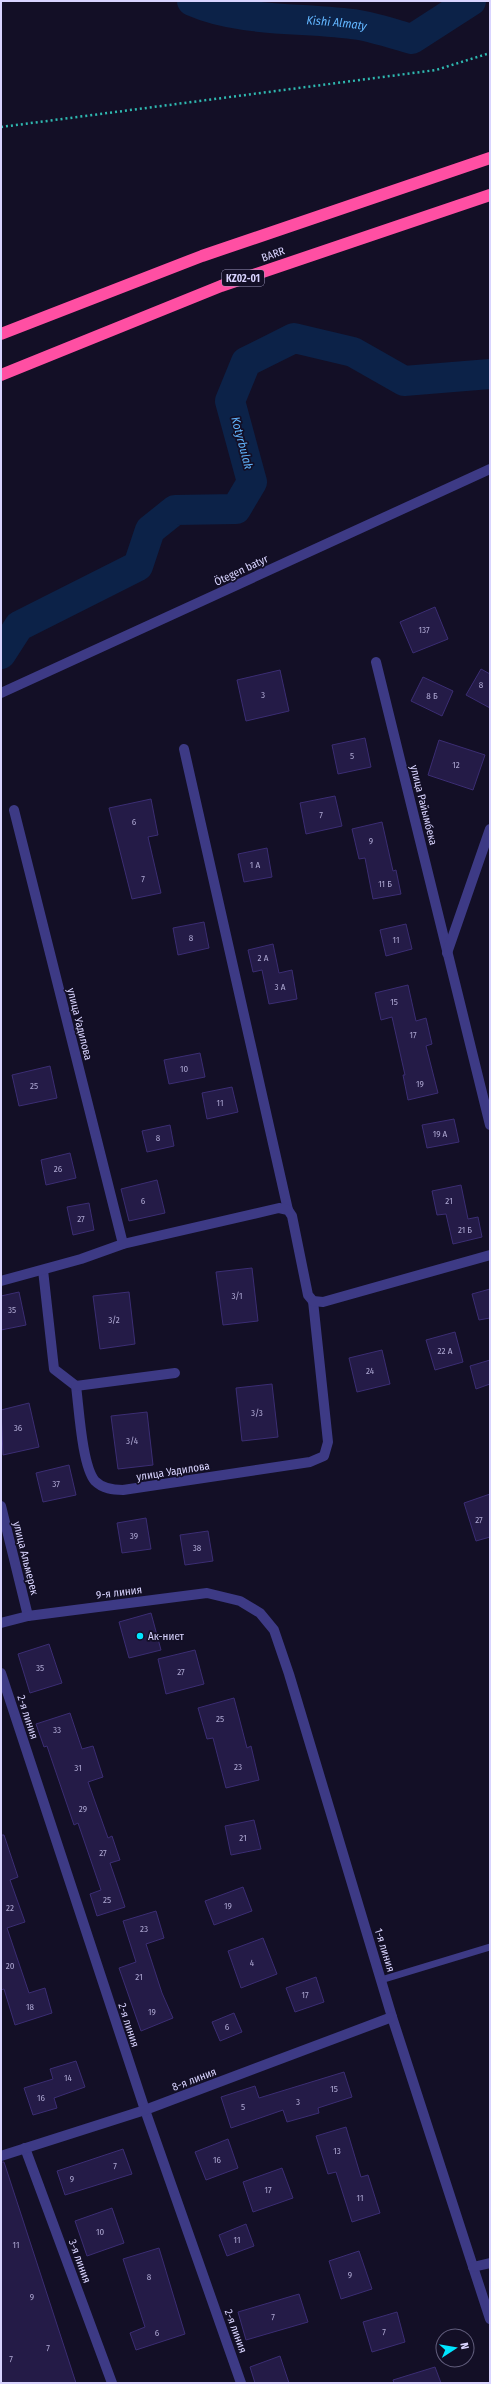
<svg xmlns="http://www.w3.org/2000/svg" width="491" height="2384" viewBox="0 0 491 2384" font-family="'Fira Sans Condensed',sans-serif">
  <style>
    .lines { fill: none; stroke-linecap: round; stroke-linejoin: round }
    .river { stroke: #0c2248; stroke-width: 30 }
    .building { fill: #241b47; stroke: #3b2d73 }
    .path { stroke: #2fb8b0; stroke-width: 2.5; stroke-dasharray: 2 3; stroke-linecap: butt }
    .lane { stroke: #3d3a85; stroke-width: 7 }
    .street { stroke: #3d3a85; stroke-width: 10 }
    .highway { stroke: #ff4fa3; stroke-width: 12 }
    .poi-dot { fill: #00e5ff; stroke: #130f26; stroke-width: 1.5 }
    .labels { text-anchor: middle; stroke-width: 3.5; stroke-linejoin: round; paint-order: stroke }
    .number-label { font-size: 9px; fill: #aca6d1 }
    .shield { fill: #130f26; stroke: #9e99be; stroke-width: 1 }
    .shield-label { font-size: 10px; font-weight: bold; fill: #d9d4ff }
    .street-label { font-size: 11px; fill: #d9d4ff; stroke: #130f26 }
    .poi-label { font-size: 11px; fill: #d9d4ff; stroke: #130f26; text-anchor: start }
    .water-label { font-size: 12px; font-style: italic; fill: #62b6ff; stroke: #130f26 }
  </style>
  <rect width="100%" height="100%" fill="#130f26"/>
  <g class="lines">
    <g class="river">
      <path id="s1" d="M192 1C242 23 305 17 359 25 376 28 394 34 412 39L471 1"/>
      <path d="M1 654 19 626 138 566 150 530 175 510 236 509 252 482 230 401 246 362 294 338 353 352 404 381 490 374"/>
    </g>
  </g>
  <g class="building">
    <path d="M435 607 448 639 413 653 400 622Z"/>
    <path d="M481 669 490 674V708L466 695Z"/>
    <path d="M280 670 289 711 246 721 237 680Z"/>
    <path d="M423 677 453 691 442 716 411 701Z"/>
    <path d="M365 738 371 767 338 774 332 745Z"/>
    <path d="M439 740 485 755 473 790 428 775Z"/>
    <path d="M335 796 342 826 306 834 300 803Z"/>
    <path d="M151 799 158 835 148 837 161 893 132 899 109 808Z"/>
    <path d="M382 822 393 871 396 870 401 894 373 899 365 858 359 859 352 829Z"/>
    <path d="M267 848 272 877 244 882 238 854Z"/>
    <path d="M204 922 209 948 178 955 173 928Z"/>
    <path d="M406 924 412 949 386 956 380 930Z"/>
    <path d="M273 944 279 973 292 970 297 999 269 1004 262 970 253 972 248 950Z"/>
    <path d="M408 985 416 1021 426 1018 432 1044 426 1046 438 1093 408 1100 403 1075H405L392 1017 381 1020 375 993Z"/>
    <path d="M200 1053 205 1077 169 1084 164 1060Z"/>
    <path d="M50 1066 57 1098 19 1106 12 1075Z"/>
    <path d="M232 1087 238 1112 207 1119 202 1093Z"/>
    <path d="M454 1119 459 1142 427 1148 422 1125Z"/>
    <path d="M170 1125 174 1146 147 1152 142 1131Z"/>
    <path d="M70 1153 76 1178 46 1185 41 1160Z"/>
    <path d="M157 1180 165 1213 129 1221 121 1189Z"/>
    <path d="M461 1185 468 1219 478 1217 482 1237 453 1244 446 1214 437 1215 432 1191Z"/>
    <path d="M89 1203 94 1230 73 1235 67 1207Z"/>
    <path d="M252 1268 258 1321 223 1325 216 1272Z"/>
    <path d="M490 1289V1318L479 1320 472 1294Z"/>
    <path d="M19 1292 26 1325 1 1330V1296Z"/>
    <path d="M129 1292 135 1344 100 1349 93 1296Z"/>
    <path d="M455 1332 463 1362 435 1370 426 1340Z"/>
    <path d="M382 1350 390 1384 357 1392 349 1358Z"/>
    <path d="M490 1360V1384L476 1389 470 1366Z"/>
    <path d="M272 1384 278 1437 242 1441 236 1388Z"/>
    <path d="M29 1403 39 1447 3 1455 1 1410Z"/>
    <path d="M147 1412 153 1465 118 1469 111 1416Z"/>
    <path d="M69 1465 76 1495 43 1502 36 1473Z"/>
    <path d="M490 1494V1537L476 1541 464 1503Z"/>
    <path d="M146 1518 151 1549 122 1553 117 1523Z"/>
    <path d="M208 1531 213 1561 185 1565 180 1535Z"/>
    <path d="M151 1613 161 1650 129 1658 119 1622Z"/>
    <path d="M49 1644 62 1683 30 1693 18 1654Z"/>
    <path d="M195 1650 204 1684 166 1694 158 1659Z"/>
    <path d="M234 1698 247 1748 251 1746 259 1780 226 1788 213 1738 207 1739 198 1708Z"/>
    <path d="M70 1713 82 1749 93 1746 103 1777 88 1782 108 1838 112 1836 120 1860 110 1863 125 1907 97 1916 90 1894 101 1890 78 1823 74 1825 47 1746 44 1747 36 1724Z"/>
    <path d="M254 1820 261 1849 231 1855 225 1826Z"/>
    <path d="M1 1835H4L18 1877 10 1880 25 1922 7 1928 29 1993 45 1988 52 2013 15 2025 4 1989 1 1990Z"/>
    <path d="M243 1887 252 1911 214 1925 205 1901Z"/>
    <path d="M156 1911 164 1938 146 1944 162 1993 173 2018 141 2031 119 1968 136 1962 123 1921Z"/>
    <path d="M263 1938 277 1974 241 1988 228 1951Z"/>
    <path d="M316 1977 324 2002 295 2012 286 1988Z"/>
    <path d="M234 2013 242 2032 220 2041 212 2022Z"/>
    <path d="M76 2061 85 2087 54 2098 57 2108 33 2115 24 2088 53 2079 50 2069Z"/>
    <path d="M344 2072 352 2097 318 2108 319 2113 287 2122 283 2110 231 2128 221 2097 255 2086 259 2098Z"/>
    <path d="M346 2127 361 2177 368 2175 380 2213 352 2222 336 2172 328 2174 316 2136Z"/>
    <path d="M228 2139 238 2168 206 2180 195 2152Z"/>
    <path d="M123 2149 132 2174 65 2195 57 2171Z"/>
    <path d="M1 2162H4L76 2383H1Z"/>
    <path d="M282 2168 293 2198 253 2212 243 2182Z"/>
    <path d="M112 2208 124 2243 87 2256 75 2221Z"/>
    <path d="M246 2224 254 2246 227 2256 219 2235Z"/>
    <path d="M159 2248 185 2334 136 2350 130 2333 145 2327 123 2259Z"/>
    <path d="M359 2251 372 2289 341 2299 329 2261Z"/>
    <path d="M299 2294 308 2322 246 2340 238 2312Z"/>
    <path d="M397 2312 405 2342 372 2352 363 2322Z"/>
    <path d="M280 2356 289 2383H255L250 2367Z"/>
    <path d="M435 2367 441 2383H394L393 2380Z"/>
  </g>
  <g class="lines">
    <path class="path" d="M1 127 436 70 490 53"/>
    <path class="lane" d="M381 1980 490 1947"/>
    <g class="street">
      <path d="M376 662 490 1125"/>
      <path d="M1 693 490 469"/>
      <path d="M184 749 288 1210"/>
      <path d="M14 810 123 1244"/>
      <path d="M447 953 490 829"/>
      <path d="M43 1270 54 1369 76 1386C79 1408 82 1466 95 1481 103 1489 113 1490 123 1490L310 1462 324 1456 328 1442 313 1301"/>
      <path d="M1 1281 81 1259 123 1244 279 1208 288 1210 292 1216 308 1295 313 1301 323 1302 490 1255"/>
      <path d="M76 1386 175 1373"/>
      <path d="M1 1506 28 1616"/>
      <path d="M1 1623 28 1616 207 1593 240 1601 260 1613 274 1630 289 1674 392 2017 490 2319"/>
      <path d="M1 1673 145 2110 241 2383"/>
      <path d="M25 2148 112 2383"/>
      <path d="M1 2156 145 2110 392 2017"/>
      <path d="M473 2267 490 2263"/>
    </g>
    <g class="highway">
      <path d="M1 334 202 256 490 158"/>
      <path d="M1 375 221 286 490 195"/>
    </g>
  </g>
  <circle class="poi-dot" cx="140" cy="1636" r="4"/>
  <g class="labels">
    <g class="number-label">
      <text x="424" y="633">137</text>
      <text x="481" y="688">8</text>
      <text x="263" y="698">3</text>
      <text x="432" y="699">8 Б</text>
      <text x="352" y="759">5</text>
      <text x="456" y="768">12</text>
      <text x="321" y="818">7</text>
      <text x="134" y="825">6</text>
      <text x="371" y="844">9</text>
      <text x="255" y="868">1 А</text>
      <text x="143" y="882">7</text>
      <text x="385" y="887">11 Б</text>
      <text x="191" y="941">8</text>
      <text x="396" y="943">11</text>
      <text x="263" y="961">2 А</text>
      <text x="280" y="990">3 А</text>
      <text x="394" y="1005">15</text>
      <text x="413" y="1038">17</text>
      <text x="184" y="1072">10</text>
      <text x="420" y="1087">19</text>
      <text x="34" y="1089">25</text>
      <text x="220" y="1106">11</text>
      <text x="440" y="1137">19 А</text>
      <text x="158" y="1141">8</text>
      <text x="58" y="1172">26</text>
      <text x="143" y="1204">6</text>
      <text x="449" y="1204">21</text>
      <text x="81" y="1222">27</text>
      <text x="465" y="1233">21 Б</text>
      <text x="237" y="1299">3/1</text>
      <text x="12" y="1313">35</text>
      <text x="114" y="1323">3/2</text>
      <text x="445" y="1354">22 А</text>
      <text x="370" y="1374">24</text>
      <text x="257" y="1416">3/3</text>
      <text x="18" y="1431">36</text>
      <text x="132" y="1444">3/4</text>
      <text x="56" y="1487">37</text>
      <text x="479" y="1523">27</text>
      <text x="134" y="1539">39</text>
      <text x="197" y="1551">38</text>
      <text x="40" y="1671">35</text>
      <text x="181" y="1675">27</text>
      <text x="220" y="1722">25</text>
      <text x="57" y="1733">33</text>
      <text x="238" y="1770">23</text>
      <text x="78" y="1771">31</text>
      <text x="83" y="1812">29</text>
      <text x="243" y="1841">21</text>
      <text x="103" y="1856">27</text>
      <text x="107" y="1903">25</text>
      <text x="228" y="1909">19</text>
      <text x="10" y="1911">22</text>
      <text x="144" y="1932">23</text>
      <text x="252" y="1966">4</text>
      <text x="10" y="1969">20</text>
      <text x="139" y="1980">21</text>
      <text x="305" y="1998">17</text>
      <text x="30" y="2010">18</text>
      <text x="152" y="2015">19</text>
      <text x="227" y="2030">6</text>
      <text x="68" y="2081">14</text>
      <text x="334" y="2092">15</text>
      <text x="41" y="2101">16</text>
      <text x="298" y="2105">3</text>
      <text x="243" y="2110">5</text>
      <text x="337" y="2154">13</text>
      <text x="217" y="2163">16</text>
      <text x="115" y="2169">7</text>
      <text x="72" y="2182">9</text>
      <text x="268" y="2193">17</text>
      <text x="360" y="2201">11</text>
      <text x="100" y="2235">10</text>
      <text x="237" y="2243">11</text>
      <text x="16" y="2248">11</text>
      <text x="350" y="2278">9</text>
      <text x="149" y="2280">8</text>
      <text x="32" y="2300">9</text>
      <text x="273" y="2320">7</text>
      <text x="384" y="2335">7</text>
      <text x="157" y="2336">6</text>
      <text x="48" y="2351">7</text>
      <text x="11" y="2362">7</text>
    </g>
    <rect class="shield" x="222" y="270" width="42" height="16" rx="3"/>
    <g class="shield-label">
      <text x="243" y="282">KZ02-01</text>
    </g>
    <g class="street-label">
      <text transform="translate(273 254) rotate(-19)" y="4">BARR</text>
      <text transform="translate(241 570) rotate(-25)" y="4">Ötegen batyr</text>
      <text transform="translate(424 805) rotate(76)" y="4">улица Райымбека</text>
      <text transform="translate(80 1024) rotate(76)" y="4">улица Уадилова</text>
      <text transform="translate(173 1471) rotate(-9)" y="4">улица Уадилова</text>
      <text transform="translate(26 1558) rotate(76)" y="4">улица Альмерек</text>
      <text transform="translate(119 1592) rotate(-7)" y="4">9-я линия</text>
      <text transform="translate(28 1717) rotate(72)" y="4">2-я линия</text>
      <text transform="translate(385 1950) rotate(73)" y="4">1-я линия</text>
      <text transform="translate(129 2025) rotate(72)" y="4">2-я линия</text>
      <text transform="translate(194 2079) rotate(-21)" y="4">8-я линия</text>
      <text transform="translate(80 2261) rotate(70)" y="4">3-я линия</text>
      <text transform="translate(236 2331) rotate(70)" y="4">2-я линия</text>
    </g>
    <g class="poi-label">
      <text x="148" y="1640">Ак-ниет</text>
    </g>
    <g class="water-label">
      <text dy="4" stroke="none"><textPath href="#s1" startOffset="147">Kіshі Almaty</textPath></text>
      <text transform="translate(242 443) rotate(75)" y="4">Kotyrbulak</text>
    </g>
  </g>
  <rect width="491" height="2384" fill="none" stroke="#d9d4ff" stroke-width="4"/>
  <g transform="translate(455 2348) rotate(78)"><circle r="19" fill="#130f26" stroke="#625e7d"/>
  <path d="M0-3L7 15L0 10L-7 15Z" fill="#00e5ff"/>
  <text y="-6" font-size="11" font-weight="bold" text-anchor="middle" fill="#d9d4ff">N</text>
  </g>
</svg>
